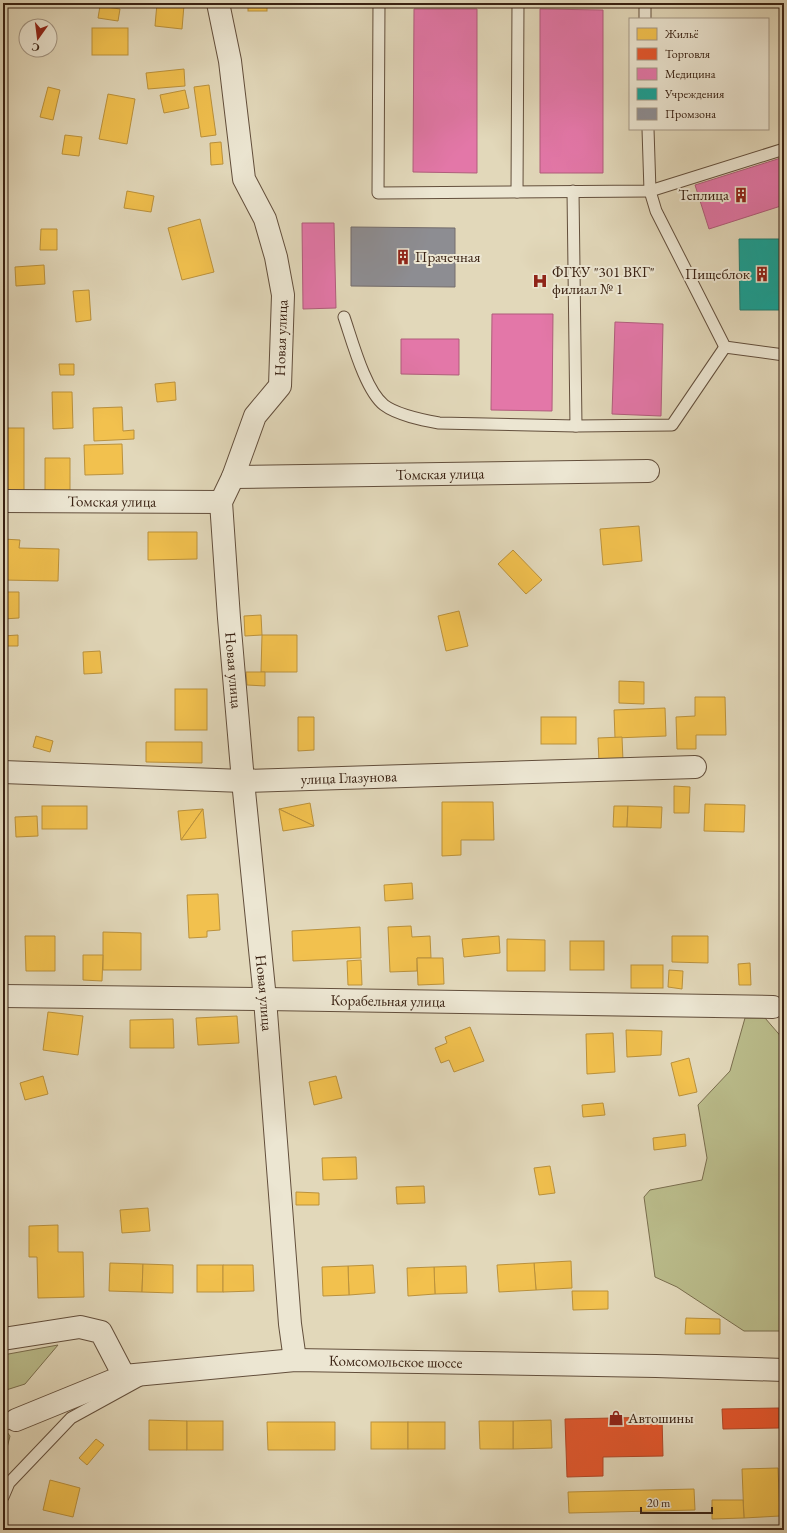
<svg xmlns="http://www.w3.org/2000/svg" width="787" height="1533" viewBox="0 0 787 1533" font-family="'EB Garamond',serif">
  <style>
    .green { fill: #babc8b; stroke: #7a6e4e }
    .homes { fill: #f2c14e; stroke: #ba913c }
    .shops { fill: #e4572e; stroke: #b14726 }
    .health { fill: #e377a8; stroke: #b05d7b }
    .public { fill: #17a398; stroke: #217c70 }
    .industry { fill: #8d8d92; stroke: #746d6c }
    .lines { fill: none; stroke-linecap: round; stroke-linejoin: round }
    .service-casing { stroke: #634f3c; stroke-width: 13 }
    .minor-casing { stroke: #634f3c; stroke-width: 24 }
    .service { stroke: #ece6d2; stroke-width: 11 }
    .minor { stroke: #ece6d2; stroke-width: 22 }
    .labels { text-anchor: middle; stroke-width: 4; stroke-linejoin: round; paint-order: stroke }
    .poi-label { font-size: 15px; fill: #392112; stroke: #ece6d2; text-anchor: start }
    .street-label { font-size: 15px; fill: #392112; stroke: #ece6d2 }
  </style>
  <rect width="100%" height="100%" fill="#e2d8ba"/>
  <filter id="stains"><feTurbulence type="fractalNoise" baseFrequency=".005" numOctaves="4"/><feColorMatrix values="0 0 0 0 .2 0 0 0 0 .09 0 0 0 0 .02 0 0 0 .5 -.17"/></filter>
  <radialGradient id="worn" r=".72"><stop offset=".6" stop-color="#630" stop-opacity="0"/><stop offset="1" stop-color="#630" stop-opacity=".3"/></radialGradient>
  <g class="green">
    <path d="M745 1018H765L784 1040V1331H744L677 1287 655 1277 644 1197 650 1190 702 1180 707 1158 698 1105 730 1071Z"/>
    <path d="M58 1345 25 1384 3 1391V1355Z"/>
    <path d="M3 1427 10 1436 3 1464Z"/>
  </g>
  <g class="homes">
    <path d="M157 3 184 5 182 29 155 26Z"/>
    <rect x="248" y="3" width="19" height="8"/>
    <path d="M100 6 120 9 118 21 98 18Z"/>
    <rect x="92" y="28" width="36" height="27"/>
    <path d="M184 69 185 86 148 89 146 73Z"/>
    <path d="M209 85 216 135 201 137 194 87Z"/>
    <path d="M48 87 60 90 53 120 40 117Z"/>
    <path d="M185 90 189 108 164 113 160 95Z"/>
    <path d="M108 94 135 99 127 144 99 139Z"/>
    <path d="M3 114 7 115 3 130Z"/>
    <path d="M65 135 82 137 79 156 62 154Z"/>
    <path d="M221 142 223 164 211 165 210 143Z"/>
    <path d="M3 173H6L4 188H3Z"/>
    <path d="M127 191 154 196 151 212 124 208Z"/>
    <path d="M200 219 214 272 182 280 168 228Z"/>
    <path d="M41 229H57V250H40Z"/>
    <path d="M44 265 45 284 16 286 15 267Z"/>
    <path d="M89 290 91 320 76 322 73 291Z"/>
    <path d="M59 364H74V375H60Z"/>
    <path d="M175 382 176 400 157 402 155 384Z"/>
    <path d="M52 392H72L73 428 53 429Z"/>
    <path d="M122 407 123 431 134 430V439L94 441 93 408Z"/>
    <rect x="3" y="428" width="21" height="63"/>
    <path d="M122 444 123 474 85 475 84 445Z"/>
    <path d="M45 458H70V493L45 492Z"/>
    <path d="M639 526 642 561 603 565 600 529Z"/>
    <path d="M148 532H197V559L148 560Z"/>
    <path d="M3 539 20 540 19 548 59 549 58 581 3 580Z"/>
    <path d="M513 550 542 580 526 594 498 564Z"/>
    <path d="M3 592H19V618L3 619Z"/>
    <path d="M459 611 468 646 446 651 438 616Z"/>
    <path d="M261 615 262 635 245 636 244 616Z"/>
    <path d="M18 635V646H3V636Z"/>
    <path d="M262 635H297V672H261Z"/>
    <path d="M100 651 102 673 84 674 83 652Z"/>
    <path d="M246 672H265V686L247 685Z"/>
    <path d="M619 681 644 682V704L619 703Z"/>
    <rect x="175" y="689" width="32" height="41"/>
    <path d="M695 697H725L726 735H696V749H677L676 717 695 716Z"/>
    <path d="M665 708 666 736 615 738 614 710Z"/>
    <path d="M298 717H314V750L298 751Z"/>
    <rect x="541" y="717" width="35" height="27"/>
    <path d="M36 736 53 741 50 752 33 747Z"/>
    <path d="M622 737 623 761 599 762 598 738Z"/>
    <path d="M146 742H202V763L146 762Z"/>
    <path d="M674 786 690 787 689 813H674Z"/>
    <path d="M442 802H493L494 840H461V855L442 856Z"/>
    <path d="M310 803 314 826 279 809Z"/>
    <path d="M705 804 745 805 744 832 704 831Z"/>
    <rect x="42" y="806" width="45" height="23"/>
    <path d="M614 806H628L627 827H613Z"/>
    <path d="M628 806 662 807 661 828 627 827Z"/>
    <path d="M203 809 181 840 178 811Z"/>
    <path d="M203 809 206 838 181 840Z"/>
    <path d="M279 809 314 826 283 831Z"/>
    <path d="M37 816 38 836 16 837 15 817Z"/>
    <path d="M412 883 413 899 385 901 384 885Z"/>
    <path d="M218 894 220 930 207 931V937L189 938 187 895Z"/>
    <path d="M411 926 412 937 430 936 431 958H417V971L390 972 388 927Z"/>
    <path d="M360 927 361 958 293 961 292 931Z"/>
    <path d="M103 932 141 933V970H103Z"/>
    <path d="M25 936H55V971H26Z"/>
    <path d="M499 936 500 953 464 957 462 939Z"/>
    <path d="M672 936H708V963L672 962Z"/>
    <path d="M507 939 545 940V971H507Z"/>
    <rect x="570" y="941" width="34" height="29"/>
    <path d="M83 955H103L102 981 83 980Z"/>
    <path d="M417 958H443L444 984 418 985Z"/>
    <path d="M361 960 362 985H348L347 961Z"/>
    <path d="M750 963 751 985H739L738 964Z"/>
    <rect x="631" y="965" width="32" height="23"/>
    <path d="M669 970 683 971 682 989 668 987Z"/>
    <path d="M48 1012 83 1016 78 1055 43 1050Z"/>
    <path d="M237 1016 239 1043 198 1045 196 1018Z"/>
    <path d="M173 1019 174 1048H130V1020Z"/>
    <path d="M470 1027 484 1061 454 1072 449 1060 441 1063 435 1048 447 1043 445 1037Z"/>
    <path d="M626 1030 662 1031 661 1055 627 1057Z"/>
    <path d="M613 1033 615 1072 587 1074 586 1034Z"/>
    <path d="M689 1058 697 1092 679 1096 671 1063Z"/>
    <path d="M43 1076 48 1094 25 1100 20 1083Z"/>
    <path d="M336 1076 342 1098 314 1105 309 1082Z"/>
    <path d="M603 1103 605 1115 583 1117 582 1105Z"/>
    <path d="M685 1134 686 1146 654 1150 653 1138Z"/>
    <path d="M356 1157 357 1179 323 1180 322 1158Z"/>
    <path d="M550 1166 555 1193 539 1195 534 1168Z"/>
    <path d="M424 1186 425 1203 397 1204 396 1187Z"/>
    <path d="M296 1192 319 1193V1205H296Z"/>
    <path d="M148 1208 150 1231 122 1233 120 1210Z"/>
    <path d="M58 1225V1252H83L84 1297 38 1298 37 1257H29V1226Z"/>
    <path d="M571 1261 572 1288 536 1290 534 1263Z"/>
    <path d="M110 1263 143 1264 142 1292 109 1291Z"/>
    <path d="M534 1263 536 1290 499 1292 497 1265Z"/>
    <path d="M143 1264 173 1265V1293L142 1292Z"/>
    <rect x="197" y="1265" width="26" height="27"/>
    <path d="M223 1265H253L254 1291 223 1292Z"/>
    <path d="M373 1265 375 1293 349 1295 348 1266Z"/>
    <path d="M348 1266 349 1295 323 1296 322 1267Z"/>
    <path d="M466 1266 467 1293 435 1294 434 1267Z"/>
    <path d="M434 1267 435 1294 408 1296 407 1268Z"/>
    <path d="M572 1291H608V1309L573 1310Z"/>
    <path d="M686 1318 720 1319V1334H685Z"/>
    <path d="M149 1420 187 1421V1450H149Z"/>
    <path d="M551 1420 552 1448 513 1449V1421Z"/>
    <rect x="187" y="1421" width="36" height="29"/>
    <path d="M479 1421H513V1449H480Z"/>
    <path d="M267 1422H335V1450H268Z"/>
    <rect x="371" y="1422" width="37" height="27"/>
    <rect x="408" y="1422" width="37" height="27"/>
    <path d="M96 1439 104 1445 87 1465 79 1458Z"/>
    <path d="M778 1468 780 1516 744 1518 742 1469Z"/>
    <path d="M50 1480 80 1488 73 1517 43 1510Z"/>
    <path d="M694 1489 695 1510 569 1513 568 1492Z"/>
    <path d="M712 1500H743L744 1518 712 1519Z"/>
  </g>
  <g class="shops">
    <path d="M779 1408V1428L723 1429 722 1409Z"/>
    <path d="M662 1417 663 1456 603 1457V1476L567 1477 565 1419Z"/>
  </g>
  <g class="health">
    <path d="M414 9H477V173L413 172Z"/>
    <path d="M540 9 603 10V173H540Z"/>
    <path d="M784 157V205L709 229 695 185Z"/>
    <path d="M302 223H334L336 308 303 309Z"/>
    <path d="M492 314H553L552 411 491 410Z"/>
    <path d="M615 322 663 324 661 416 612 414Z"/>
    <path d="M401 339H459V375L401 374Z"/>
  </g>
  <path class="public" d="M739 239H784V310H740Z"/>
  <path class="industry" d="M351 227 455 228V287L351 286Z"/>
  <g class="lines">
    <g class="service-casing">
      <g id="service">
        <path d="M379 3 378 193 650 191 784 149"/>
        <path d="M645 3V19"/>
        <path d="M648 129 650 191 656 211 725 347 784 355"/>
        <path d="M517 192 518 3"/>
        <path d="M344 317C352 340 365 390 384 405 397 415 423 420 439 423L576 426 573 191"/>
        <path d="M576 426 672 425 725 347"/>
        <path d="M3 1425 16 1420"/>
        <path d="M3 1497 9 1483 71 1418 142 1379"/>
      </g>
    </g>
    <g class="minor-casing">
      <g id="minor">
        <path id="s1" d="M218 3 230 61 244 179 265 219 276 257 283 295 280 386 255 416 233 477 221 502 229 618 243 781 265 999 290 1324 295 1360"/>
        <path id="s2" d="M233 477 648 471"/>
        <path id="s3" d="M3 501 221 502"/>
        <path id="s4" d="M3 772 243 781 695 767"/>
        <path id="s5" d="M3 996 265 999 773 1007"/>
        <path d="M3 1339 80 1327 101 1332 124 1376"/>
        <path id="s6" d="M16 1420 124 1376 295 1360 656 1366 784 1370"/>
      </g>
    </g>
    <use href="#service" class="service"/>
    <use href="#minor" class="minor"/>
  </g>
  <defs>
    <g id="building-bare" transform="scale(1.2)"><path d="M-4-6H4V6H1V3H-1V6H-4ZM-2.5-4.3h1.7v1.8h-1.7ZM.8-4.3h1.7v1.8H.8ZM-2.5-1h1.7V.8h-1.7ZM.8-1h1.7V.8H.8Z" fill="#8f2418" stroke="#ece6d2" stroke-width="2.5" paint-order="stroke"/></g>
    <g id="hospital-bare" transform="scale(1.2)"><path d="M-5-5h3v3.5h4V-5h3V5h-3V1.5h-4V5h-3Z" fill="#8f2418" stroke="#ece6d2" stroke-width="2.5" paint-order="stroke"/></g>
    <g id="shop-bare" transform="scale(1.2)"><path d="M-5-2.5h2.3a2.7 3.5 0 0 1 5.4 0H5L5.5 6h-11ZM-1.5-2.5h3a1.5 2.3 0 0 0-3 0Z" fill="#8f2418" stroke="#ece6d2" stroke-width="2.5" paint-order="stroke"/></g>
  </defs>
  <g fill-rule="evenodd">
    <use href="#building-bare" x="741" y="195"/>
    <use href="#building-bare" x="403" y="257"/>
    <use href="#building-bare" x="762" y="274"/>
    <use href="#hospital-bare" x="540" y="281"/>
    <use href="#shop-bare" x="616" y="1418"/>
  </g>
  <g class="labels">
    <g class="poi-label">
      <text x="729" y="200" text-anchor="end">Теплица</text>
      <text x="415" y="262">Прачечная</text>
      <text x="552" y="277">ФГКУ "301 ВКГ"<tspan x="552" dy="17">филиал № 1</tspan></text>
      <text x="750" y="279" text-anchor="end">Пищеблок</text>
      <text x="628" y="1423">Автошины</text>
    </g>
    <g class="street-label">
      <text transform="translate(281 338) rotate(-88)" y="5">Новая улица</text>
      <text dy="5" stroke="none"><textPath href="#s2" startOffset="207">Томская улица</textPath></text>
      <text dy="5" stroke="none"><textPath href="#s3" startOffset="109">Томская улица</textPath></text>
      <text dy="5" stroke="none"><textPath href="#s1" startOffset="693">Новая улица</textPath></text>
      <text dy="5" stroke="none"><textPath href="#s4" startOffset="346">улица Глазунова</textPath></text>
      <text dy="5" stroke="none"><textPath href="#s1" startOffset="1017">Новая улица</textPath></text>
      <text dy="5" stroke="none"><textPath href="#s5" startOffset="385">Корабельная улица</textPath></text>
      <text dy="5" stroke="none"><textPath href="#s6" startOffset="389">Комсомольское шоссе</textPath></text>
    </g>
  </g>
  <rect width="787" height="1533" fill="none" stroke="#e2d8ba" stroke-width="16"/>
  <rect x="4" y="4" width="779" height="1525" fill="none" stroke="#392112" stroke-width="2"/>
  <rect x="8" y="8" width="771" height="1517" fill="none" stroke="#392112"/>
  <rect x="629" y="18" width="140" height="112" fill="#ece6d2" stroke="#a49785"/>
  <rect x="637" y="28" width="20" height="12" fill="#f2c14e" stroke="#a49785"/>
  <text x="665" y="38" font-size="12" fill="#392112">Жильё</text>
  <rect x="637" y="48" width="20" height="12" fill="#e4572e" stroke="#a49785"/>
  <text x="665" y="58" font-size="12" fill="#392112">Торговля</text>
  <rect x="637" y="68" width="20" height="12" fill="#e377a8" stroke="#a49785"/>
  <text x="665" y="78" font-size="12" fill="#392112">Медицина</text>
  <rect x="637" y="88" width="20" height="12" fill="#17a398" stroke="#a49785"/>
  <text x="665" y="98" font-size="12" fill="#392112">Учреждения</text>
  <rect x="637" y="108" width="20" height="12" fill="#8d8d92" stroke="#a49785"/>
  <text x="665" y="118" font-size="12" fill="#392112">Промзона</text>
  <g transform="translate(38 38) rotate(194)"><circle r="19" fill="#ece6d2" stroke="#a49785"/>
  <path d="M0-3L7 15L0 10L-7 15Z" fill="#8f2418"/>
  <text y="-6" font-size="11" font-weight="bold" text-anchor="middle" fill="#392112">С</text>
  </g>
  <path d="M641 1507v6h71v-6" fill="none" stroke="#392112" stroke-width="2"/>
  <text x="647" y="1507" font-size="12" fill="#392112" stroke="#ece6d2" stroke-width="3" paint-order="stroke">20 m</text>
  <rect width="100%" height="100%" filter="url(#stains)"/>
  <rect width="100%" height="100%" fill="url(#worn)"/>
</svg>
